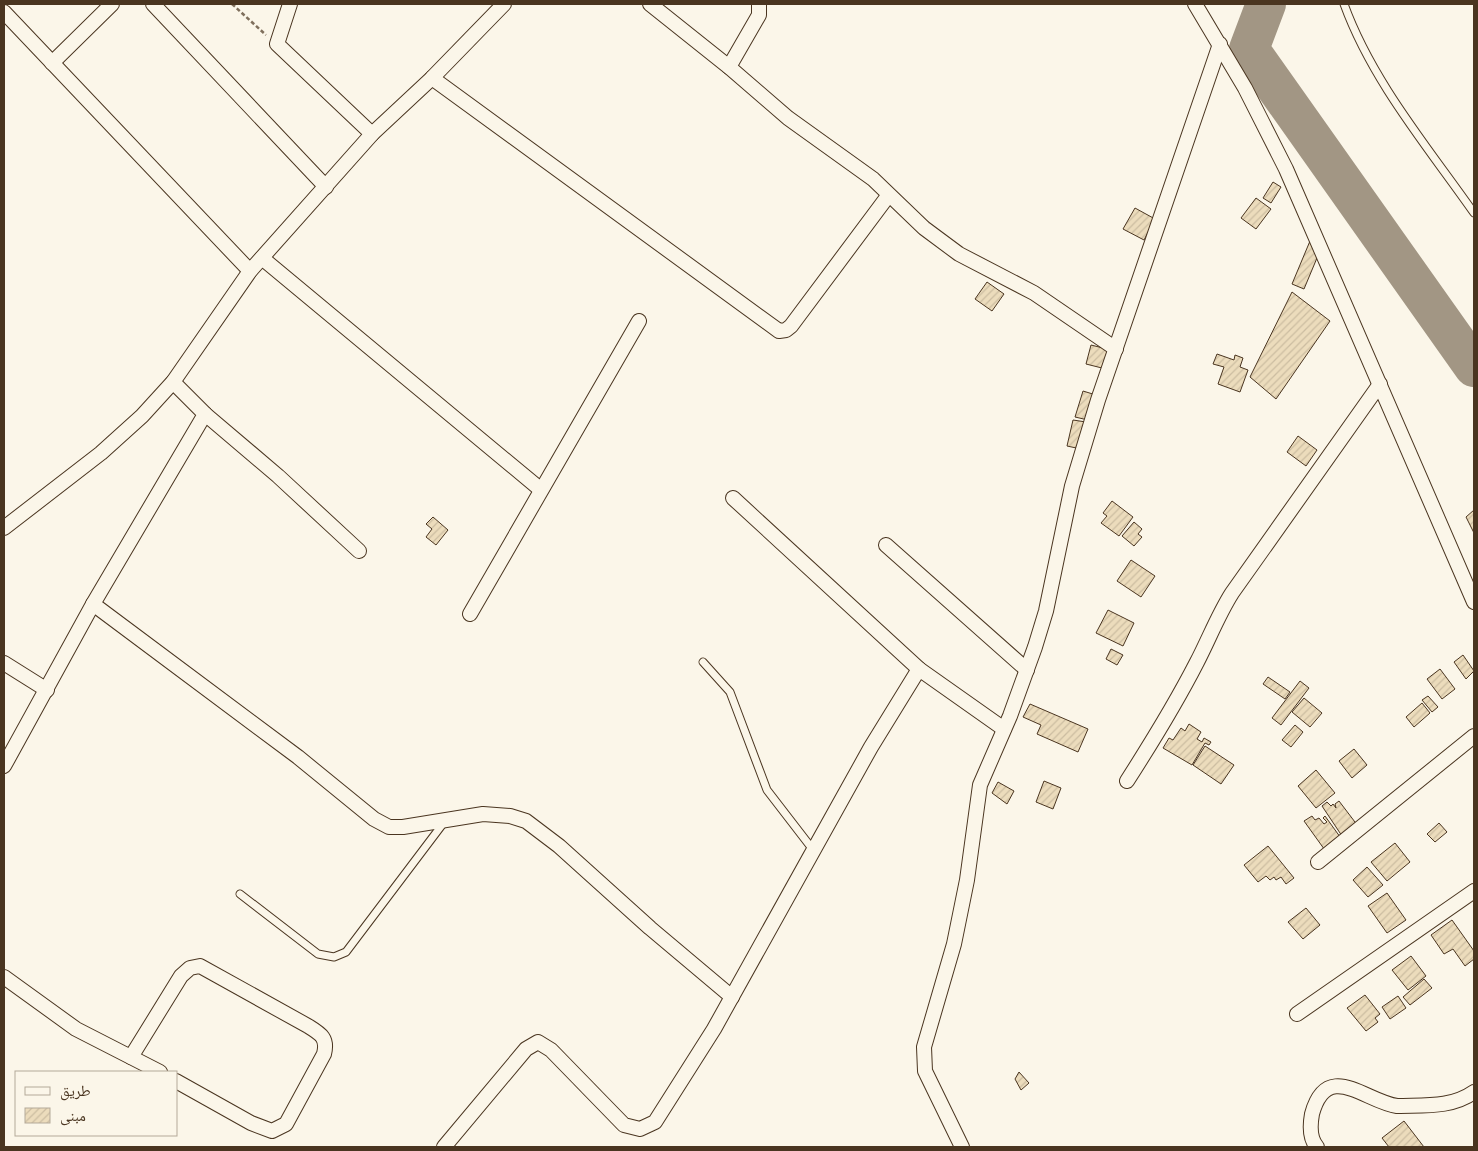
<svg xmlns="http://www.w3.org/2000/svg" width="1478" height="1151" viewBox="0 0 1478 1151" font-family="Quicksand,'Noto Naskh Arabic',sans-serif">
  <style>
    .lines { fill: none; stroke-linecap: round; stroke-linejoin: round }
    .taxiway { stroke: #a29684; stroke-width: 40 }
    .building { fill: url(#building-hatch); stroke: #4a3520 }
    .lane-casing { stroke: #4a3520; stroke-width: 9 }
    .street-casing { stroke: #4a3520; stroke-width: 16 }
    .path { stroke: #7f6f5c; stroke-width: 2.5; stroke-dasharray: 4 2.5; stroke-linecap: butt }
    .lane { stroke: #fbf6e9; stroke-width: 7 }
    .street { stroke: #fbf6e9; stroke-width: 14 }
  </style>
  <defs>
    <pattern id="building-hatch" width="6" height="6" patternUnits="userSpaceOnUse" patternTransform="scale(1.25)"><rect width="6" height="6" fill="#ecdcbc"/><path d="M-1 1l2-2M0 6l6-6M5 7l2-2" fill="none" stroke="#ccbda1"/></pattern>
  </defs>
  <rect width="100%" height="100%" fill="#fbf6e9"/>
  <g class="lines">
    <path class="taxiway" d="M1266 4 1249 49 1474 367"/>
  </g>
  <g class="building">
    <path d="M1273 182 1281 187 1271 203 1263 198Z"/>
    <path d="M1256 198 1271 209 1256 229 1241 218Z"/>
    <path d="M1135 208 1155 219 1144 240 1123 229Z"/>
    <path d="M1310 241 1322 246 1304 289 1292 284Z"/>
    <path d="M987 282 1004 294 992 311 975 299Z"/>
    <path d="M1292 292 1330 321 1276 399 1250 377Z"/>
    <path d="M1091 345 1111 350 1106 369 1086 364Z"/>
    <path d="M1217 354 1234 360 1235 355 1243 358 1240 367 1248 370 1240 392 1218 384 1224 367 1213 364Z"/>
    <path d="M1083 391 1096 395 1088 420 1075 417Z"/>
    <path d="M1073 420 1086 422 1081 449 1067 446Z"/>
    <path d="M1298 436 1317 450 1306 466 1287 452Z"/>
    <path d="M1112 501 1133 517 1119 536 1101 523 1107 516 1103 513Z"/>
    <path d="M1474 510V533L1466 517Z"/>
    <path d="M433 517 448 530 436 545 426 537 432 529 426 524Z"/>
    <path d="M1134 522 1142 529 1138 534 1142 537 1134 546 1122 536Z"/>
    <path d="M1131 560 1155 576 1141 597 1117 581Z"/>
    <path d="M1108 610 1134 623 1123 646 1096 633Z"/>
    <path d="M1111 649 1123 655 1117 665 1106 659Z"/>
    <path d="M1463 655 1474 671 1466 679 1454 662Z"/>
    <path d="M1440 669 1455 689 1442 699 1427 679Z"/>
    <path d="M1268 677 1290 692 1285 699 1263 684Z"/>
    <path d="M1300 681 1309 688 1281 725 1272 718Z"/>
    <path d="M1428 696 1438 707 1432 712 1422 700Z"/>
    <path d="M1304 698 1322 713 1310 727 1292 712Z"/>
    <path d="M1422 703 1430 713 1414 727 1406 717Z"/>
    <path d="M1030 704 1088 729 1078 752 1037 734 1041 725 1023 717Z"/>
    <path d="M1189 724 1201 732 1197 739 1202 742 1204 738 1211 742 1209 745 1205 743 1192 765 1163 748 1169 738 1173 740 1181 728 1185 731Z"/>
    <path d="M1295 725 1303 732 1291 747 1282 740Z"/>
    <path d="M1205 746 1234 765 1221 784 1193 765Z"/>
    <path d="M1354 749 1367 765 1352 778 1339 761Z"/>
    <path d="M1316 770 1335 793 1316 808 1298 786Z"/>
    <path d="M1044 781 1061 788 1053 809 1036 802Z"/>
    <path d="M998 782 1014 791 1007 804 992 793Z"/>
    <path d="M1339 801 1358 826 1344 839 1322 806 1327 802 1331 806 1333 804 1336 808 1335 804Z"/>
    <path d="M1312 816 1315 820 1319 818 1324 824 1327 822 1323 818 1325 816 1343 841 1327 853 1304 821Z"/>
    <path d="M1439 823 1447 832 1435 842 1427 834Z"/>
    <path d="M1395 843 1410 862 1387 881 1371 862Z"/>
    <path d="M1268 846 1294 878 1286 884 1281 877 1276 880 1274 877 1270 880 1266 876 1258 882 1244 865Z"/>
    <path d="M1367 867 1383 885 1368 897 1353 880Z"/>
    <path d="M1387 893 1406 920 1387 933 1368 906Z"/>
    <path d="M1306 908 1320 925 1303 939 1288 922Z"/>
    <path d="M1452 920 1474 951V959L1465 966 1453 949 1444 954 1431 935Z"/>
    <path d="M1411 956 1426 976 1408 990 1392 970Z"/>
    <path d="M1424 979 1432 988 1410 1005 1403 997Z"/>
    <path d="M1365 995 1380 1014 1375 1018 1378 1022 1366 1031 1347 1008Z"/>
    <path d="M1398 996 1406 1008 1390 1019 1382 1007Z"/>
    <path d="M1019 1072 1029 1083 1021 1090 1015 1079Z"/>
    <path d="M1404 1121 1424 1147H1389L1382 1138Z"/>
  </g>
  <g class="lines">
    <g class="lane-casing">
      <g id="lane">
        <path d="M1344 4C1372 81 1427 146 1474 213"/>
        <path d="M703 662 730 692 767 790 814 851"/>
        <path d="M240 894 318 954 334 957 346 952 445 821"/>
      </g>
    </g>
    <g class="street-casing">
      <g id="street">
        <path d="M153 4 326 187"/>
        <path d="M290 4 277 44 372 134"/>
        <path d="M650 4 729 67 788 118 873 179 924 228 959 254 1034 293 1116 349"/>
        <path d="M1195 4 1245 88 1286 169 1474 602"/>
        <path d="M4 12 250 271"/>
        <path d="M52 63 112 4"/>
        <path d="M729 67 759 15V4"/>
        <path d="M432 78 779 331 786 330 791 326 888 196"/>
        <path d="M262 258 540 489"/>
        <path d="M205 414 278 476 359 551"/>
        <path d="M733 498 919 669"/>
        <path d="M4 528 101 453 142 416 173 382 250 271 372 134 432 78 504 4"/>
        <path d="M886 545 1027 670"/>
        <path d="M93 604 298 757 374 819 389 827H403L483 814 510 816 526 821 559 846 650 928 732 997"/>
        <path d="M470 614 639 321"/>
        <path d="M4 663 47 690"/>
        <path d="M4 766 93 604 205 414 173 382"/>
        <path d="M1127 781C1152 742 1176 703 1197 662 1209 639 1218 615 1232 593L1380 384"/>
        <path d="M1318 862 1474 736"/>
        <path d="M4 977 76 1029 160 1072"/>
        <path d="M1297 1014 1474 891"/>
        <path d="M131 1057 181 976 190 968 200 966 308 1026C321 1034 328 1038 324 1054L286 1124 272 1131 251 1123 176 1081"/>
        <path d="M444 1147 526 1049 538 1042 551 1050 624 1125 640 1129 655 1122 714 1029 871 747 919 669 1004 729"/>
        <path d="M962 1147 925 1071 924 1047 954 944 967 880 980 785 1010 716 1035 647 1046 611 1072 486 1098 400 1220 44"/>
        <path d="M1317 1147C1309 1138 1310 1125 1312 1114 1327 1059 1366 1102 1397 1106 1425 1105 1451 1108 1474 1092"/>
      </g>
    </g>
    <path class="path" d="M232 4 266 35"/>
    <use href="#lane" class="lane"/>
    <use href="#street" class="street"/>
  </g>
  <rect width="1478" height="1151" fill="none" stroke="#4a3520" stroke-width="10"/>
  <rect x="15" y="1071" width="162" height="65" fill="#fbf6e9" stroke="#b4a999"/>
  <rect x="25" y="1087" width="25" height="8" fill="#fbf6e9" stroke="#b4a999"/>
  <text x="60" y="1096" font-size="15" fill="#4a3520">طريق</text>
  <rect x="25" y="1108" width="25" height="15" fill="url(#building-hatch)" stroke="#b4a999"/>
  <text x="60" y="1121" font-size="15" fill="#4a3520">مبنى</text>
</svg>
